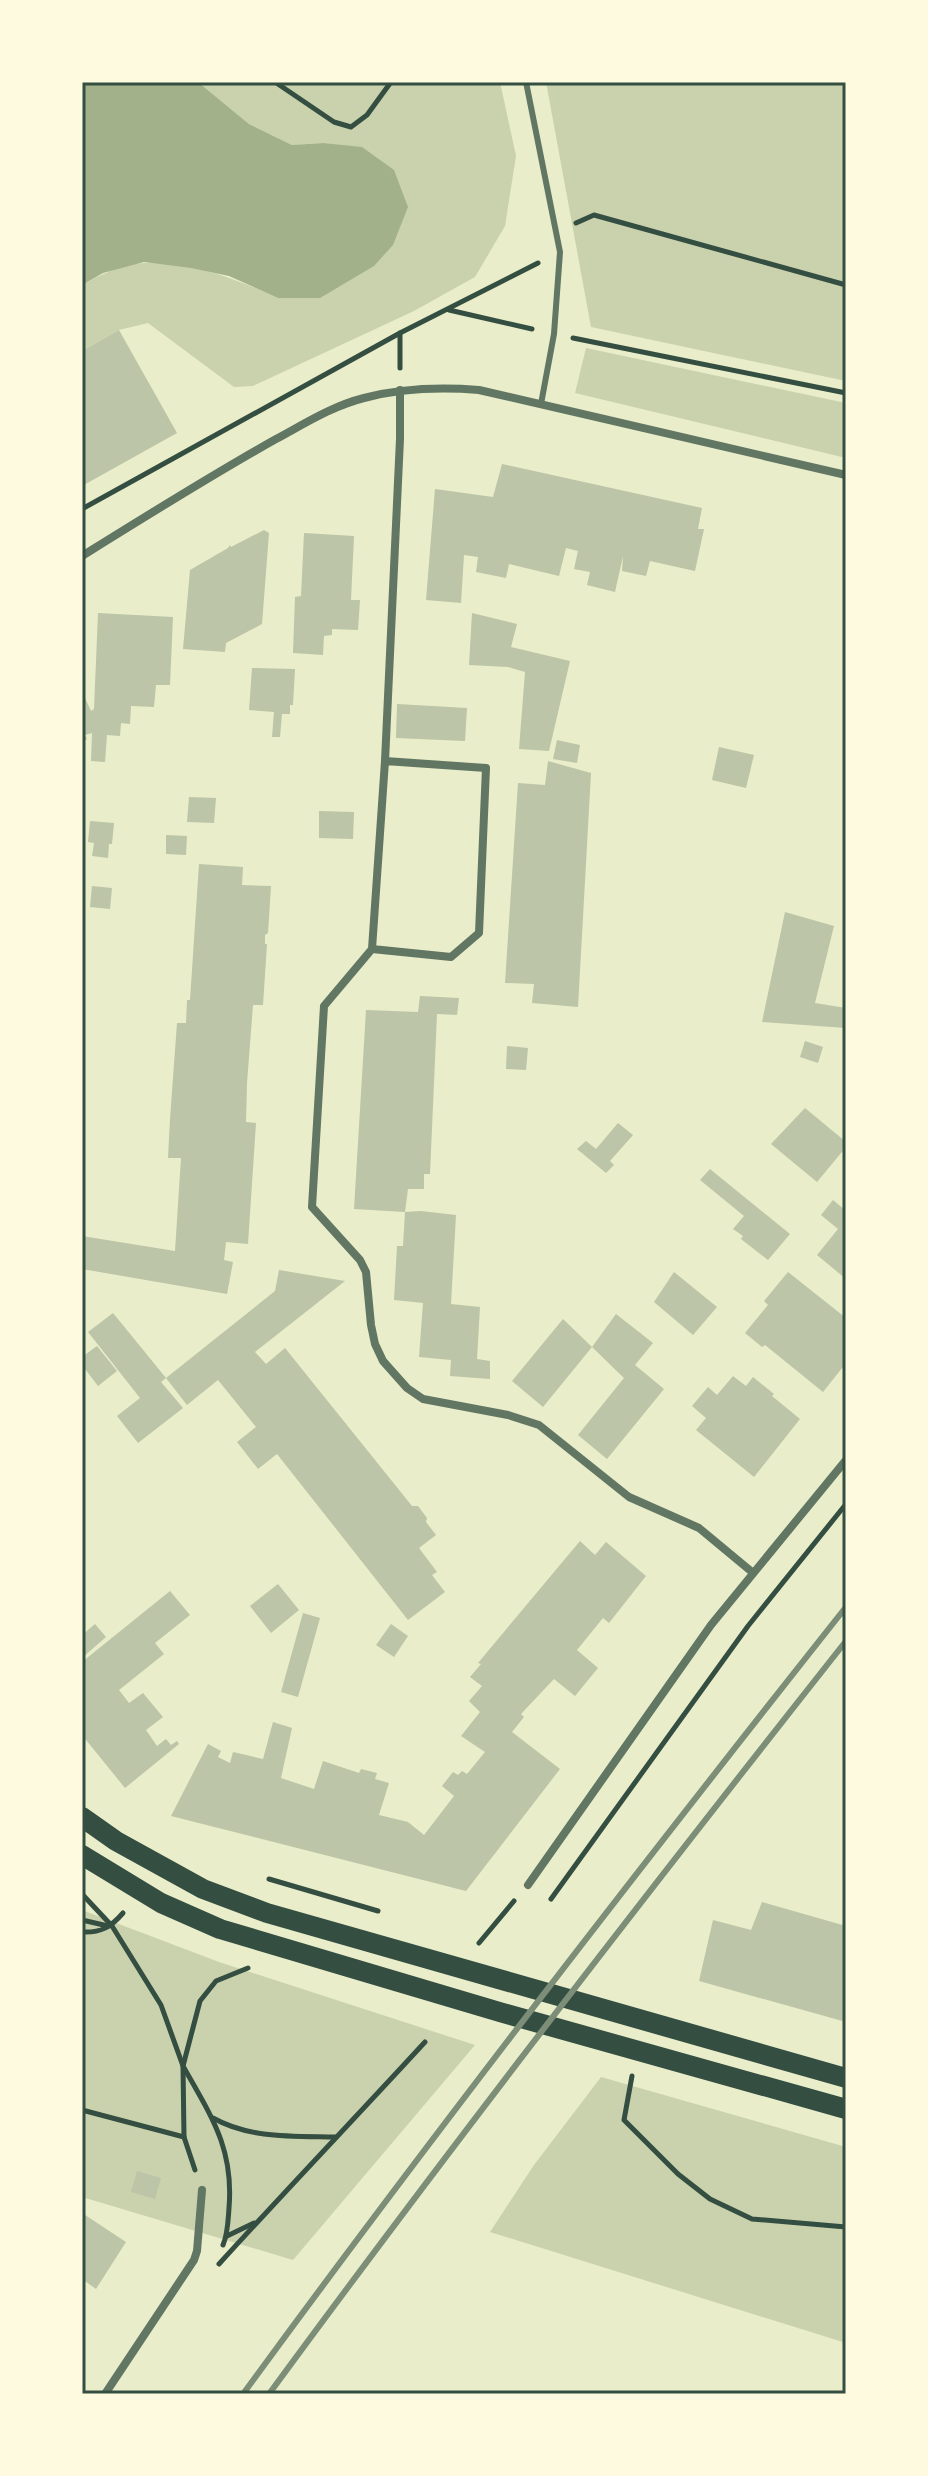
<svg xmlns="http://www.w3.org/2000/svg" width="928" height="2476" viewBox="0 0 928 2476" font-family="Jost,sans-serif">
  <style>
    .green { fill: #cad2ad }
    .water { fill: #a3b18a }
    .building { fill: #bcc5a7 }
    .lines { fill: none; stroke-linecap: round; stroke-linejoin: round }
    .path { stroke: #344e41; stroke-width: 5 }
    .service { stroke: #617663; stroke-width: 6 }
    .minor { stroke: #617663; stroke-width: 8 }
    .primary { stroke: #344e41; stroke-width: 20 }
    .rail { stroke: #7c8e77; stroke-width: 6 }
    .neatline { fill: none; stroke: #344e41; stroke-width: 3 }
  </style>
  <rect width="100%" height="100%" fill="#e9edc9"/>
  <g class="green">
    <path d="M198 82H500L516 156 505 226 475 277 414 311 253 386 234 387 148 323 119 330 82 351V285C100 275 124 263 146 263 193 262 236 279 278 298L323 143 292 145 249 124Z"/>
    <path d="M546 82H846V381L591 327Z"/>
    <path d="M586 348 846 403V458L575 393Z"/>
    <path d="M82 1910 219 1962 475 2045 293 2260 82 2197Z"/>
    <path d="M601 2077 846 2147V2343L490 2232 534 2165Z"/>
  </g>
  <path class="water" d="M82 82H198L249 124 292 145 323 143 362 147 394 170 408 207 393 245 374 266 320 298H278L229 276 191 268 144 262 103 273 82 285Z"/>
  <g class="building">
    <path d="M119 330 177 433 82 486V351Z"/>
    <path d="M502 464 702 508 698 529H704L695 571 650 561 646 576 622 571 623 556 615 592 587 585 590 572 574 569 578 551 566 548 559 576 509 564 506 578 476 572 478 557 464 555 461 603 426 600 435 489 493 497Z"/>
    <path d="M264 530 269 533 262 624 226 643 225 652 183 649 190 570 228 548 230 545 231 547Z"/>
    <path d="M304 533 354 536 351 600H360L358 630 332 629V635L324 636 323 655 293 653 295 597 301 596Z"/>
    <path d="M98 613 173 617 170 685H156L154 707 131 706 130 724 121 723 120 736 107 735 105 762 91 761 92 733 85 735 87 739 82 743V699L85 698 91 711 94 709Z"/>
    <path d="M472 613 517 624 511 647 570 661 549 751 519 749 525 672 508 667 469 665Z"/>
    <path d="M252 668 295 669 293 705H290V714H282L280 737H272L274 712 249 710Z"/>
    <path d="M397 704 467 708 465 741 396 738Z"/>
    <path d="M557 740 580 745 577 763 553 759Z"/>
    <path d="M719 747 754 755 746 788 712 780Z"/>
    <path d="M548 761 591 773 578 1007 532 1003 534 984 505 983 518 783 545 785Z"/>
    <path d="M189 797 216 798 214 823 187 822Z"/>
    <path d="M319 811 354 812 353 839 319 838Z"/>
    <path d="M90 821 114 823 112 844H109L108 858 92 856 94 843 88 842Z"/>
    <path d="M166 835 187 836 186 855 166 854Z"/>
    <path d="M199 864 243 867 242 885 271 886 268 933 265 935V944H267L263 1005H253L247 1083 246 1122 256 1123 248 1244 226 1242 224 1260 233 1262 227 1294 82 1269V1236L175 1251 181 1158H168L170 1119 177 1023H186L187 1000H190Z"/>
    <path d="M92 886 112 888 110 909 90 907Z"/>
    <path d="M785 912 834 926 815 1003 846 1008V1028L762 1022Z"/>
    <path d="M420 996 459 998 457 1015 437 1014 430 1174H424V1189H408L405 1212 354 1209 366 1010 418 1012Z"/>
    <path d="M805 1041 823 1047 818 1063 800 1057Z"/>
    <path d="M507 1046 528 1048 526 1070 506 1069Z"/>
    <path d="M805 1108 846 1142V1147L817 1182 771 1144Z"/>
    <path d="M618 1123 633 1135 610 1161 614 1165 606 1173 577 1149 586 1141 596 1149Z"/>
    <path d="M710 1169 790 1234 768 1260 741 1239 743 1236 733 1229 744 1216 700 1180Z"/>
    <path d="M833 1200 846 1211V1279L817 1255 838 1229 821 1215Z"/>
    <path d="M421 1211 456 1215 451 1304 480 1307 477 1359 490 1361V1379L450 1376 451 1360 419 1357 423 1303 394 1300 397 1246H403L405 1212Z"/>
    <path d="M279 1270 345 1281 255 1352 266 1364 285 1348 412 1506H418L427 1518 426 1522 436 1535 419 1548 437 1572 432 1575 445 1592 408 1620 277 1454 258 1469 237 1442 256 1427 218 1380 187 1405 166 1378 161 1382 183 1408 138 1443 117 1416 140 1398 88 1332 113 1313 166 1378 275 1291Z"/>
    <path d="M674 1272 717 1307 693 1335 654 1302Z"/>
    <path d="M788 1272 846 1318V1363L823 1392 765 1345 762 1347 745 1333 768 1305 764 1301Z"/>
    <path d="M616 1314 653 1343 635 1365 664 1389 607 1459 578 1435 624 1378 592 1347Z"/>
    <path d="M563 1319 592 1347 543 1407 512 1381Z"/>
    <path d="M97 1346 117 1371 98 1386 82 1365V1357Z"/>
    <path d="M733 1376 746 1386 753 1377 774 1394 772 1396 800 1419 754 1477 696 1430 706 1418 692 1406 708 1387 717 1395Z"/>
    <path d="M580 1541 595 1555 606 1542 646 1576 609 1623 603 1618 577 1650 598 1668 575 1696 554 1679 521 1714 524 1717 512 1732 560 1769 466 1891 171 1816 208 1744 221 1751 218 1757 230 1763 233 1752 263 1759 273 1722 292 1728 281 1778 314 1789 323 1761 359 1773 361 1769 377 1773 375 1779 389 1783 379 1815 408 1822 424 1835 454 1796 442 1786 453 1772 458 1775 462 1771 467 1774 485 1752 461 1736 480 1712 469 1701 482 1686 470 1677 481 1664 478 1663Z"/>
    <path d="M278 1584 299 1610 271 1633 250 1606Z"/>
    <path d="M170 1591 190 1615 155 1643 164 1654 119 1690 129 1703 143 1693 163 1717 146 1730 157 1746 166 1739 171 1745 177 1741 179 1744 125 1788 82 1735V1662Z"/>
    <path d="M303 1613 320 1618 298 1697 281 1692Z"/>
    <path d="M95 1624 106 1637 82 1658V1635Z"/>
    <path d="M391 1624 408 1636 394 1657 376 1645Z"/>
    <path d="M762 1902 846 1926V2022L699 1981 713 1920 751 1930Z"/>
    <path d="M137 2171 161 2178 155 2199 131 2192Z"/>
    <path d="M82 2213 126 2242 96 2289 82 2279Z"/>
  </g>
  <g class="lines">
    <g class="path">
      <path d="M275 82 334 122 351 127 367 115 391 82"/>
      <path d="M576 223 594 215 846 285"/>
      <path d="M449 310 532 329"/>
      <path d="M573 338 846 393"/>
      <path d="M400 368V333"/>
      <path d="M82 509 400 333 538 263"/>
      <path d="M269 1879 378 1911"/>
      <path d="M82 1894 112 1926 161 2005 183 2066 184 2137 195 2170"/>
      <path d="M551 1899 748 1626 846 1504"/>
      <path d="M82 1920 108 1926"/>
      <path d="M82 1932C101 1933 111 1927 123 1913"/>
      <path d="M479 1943 514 1901"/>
      <path d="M632 2076 624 2120 678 2174 710 2199 752 2219 846 2227"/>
      <path d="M82 2110 184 2137"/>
      <path d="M213 2118C250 2139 295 2136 336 2137"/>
      <path d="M227 2236 254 2223"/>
      <path d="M223 2245C228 2233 228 2221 229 2208 234 2148 211 2116 183 2066L200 2001 216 1981 248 1968"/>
      <path d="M219 2264C287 2189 357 2116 425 2042"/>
    </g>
    <path class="service" d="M526 82 560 252 554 334 541 404"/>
    <g class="minor">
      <path d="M82 556C146 516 210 476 276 439 304 424 332 406 364 398 402 388 440 387 479 390L846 475"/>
      <path d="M385 761 400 439V390"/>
      <path d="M372 949 451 957 479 933 486 768 385 761 372 949 324 1006 312 1207 360 1260 366 1272 371 1325 375 1344 383 1361 407 1388 423 1399 508 1415 539 1425 629 1497 699 1528 752 1572"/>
      <path d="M528 1885 711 1625 846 1460"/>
      <path d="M105 2394 194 2260 197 2251 202 2190"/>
    </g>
    <g class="primary">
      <path d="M82 1817 116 1841 203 1889 267 1913 846 2078"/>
      <path d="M82 1855 161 1903 220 1929 503 2013 846 2109"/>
    </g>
    <g class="rail">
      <path d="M243 2394C438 2127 641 1866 846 1607"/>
      <path d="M269 2394C456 2139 650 1889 846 1641"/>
    </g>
  </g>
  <rect width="928" height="2476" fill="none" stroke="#fefae0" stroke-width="168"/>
  <rect x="84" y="84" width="760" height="2308" class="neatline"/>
</svg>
